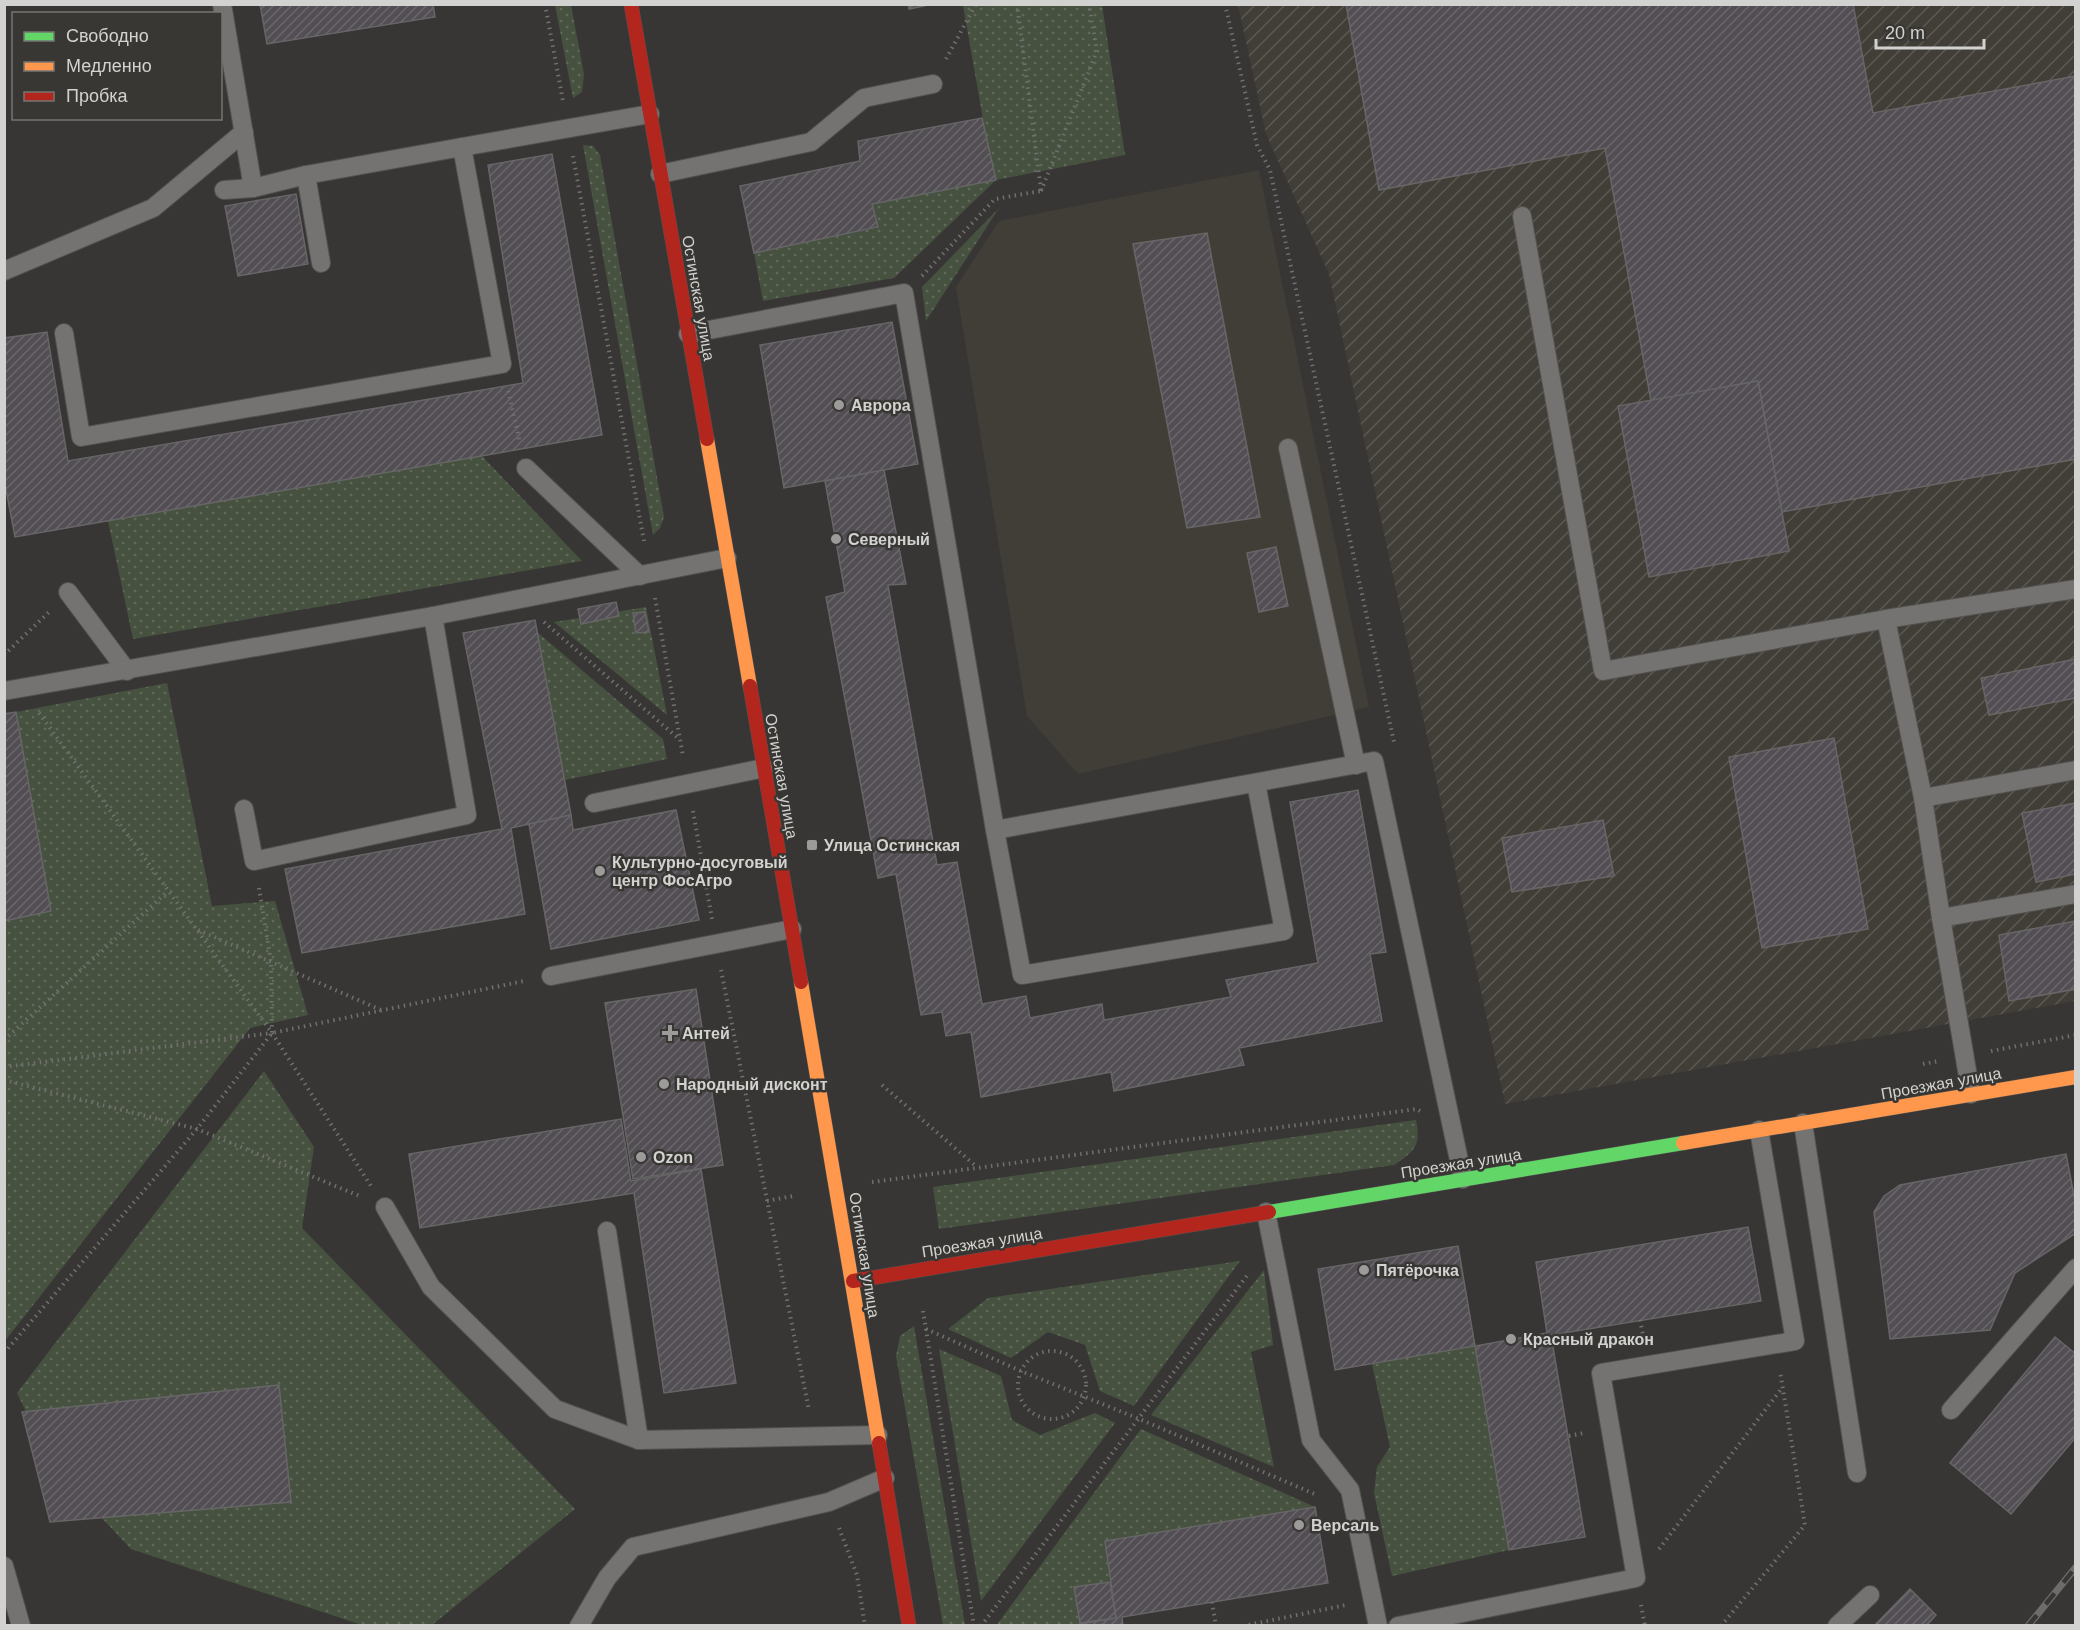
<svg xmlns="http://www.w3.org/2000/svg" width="2080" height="1630" viewBox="0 0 2080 1630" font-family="Helvetica,sans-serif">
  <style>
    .industrial { fill: url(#industrial-furrows) }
    .built { fill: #413e37 }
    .grass { fill: url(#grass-dots) }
    .building { fill: url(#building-hatch); stroke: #676666; stroke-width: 1.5 }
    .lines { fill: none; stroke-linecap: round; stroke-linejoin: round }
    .lane-casing { stroke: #525250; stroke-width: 20 }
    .fast-casing { stroke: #525250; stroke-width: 15 }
    .slow-casing { stroke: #525250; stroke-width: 15 }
    .jam-casing { stroke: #525250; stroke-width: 15 }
    .path { stroke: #71706f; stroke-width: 4; stroke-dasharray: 1.5 4.5; stroke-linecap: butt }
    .lane { stroke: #747372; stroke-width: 18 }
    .fast { stroke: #63d668; stroke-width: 14 }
    .slow { stroke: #ff974d; stroke-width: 14 }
    .jam { stroke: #b3261e; stroke-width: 14 }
    .rail-casing { stroke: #6d6c6b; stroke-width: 7 }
    .rail { stroke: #383734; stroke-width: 4.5; stroke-dasharray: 14; stroke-linecap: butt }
    .poi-dot { fill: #9c9b9a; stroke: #383734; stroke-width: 2 }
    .labels { text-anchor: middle; stroke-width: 5; stroke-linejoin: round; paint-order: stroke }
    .street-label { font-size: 16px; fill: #d2d2d0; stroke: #383734 }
    .poi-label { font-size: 16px; font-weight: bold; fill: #d2d2d0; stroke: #383734; text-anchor: start }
  </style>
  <defs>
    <pattern id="industrial-furrows" width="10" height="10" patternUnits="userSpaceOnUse" patternTransform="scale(1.5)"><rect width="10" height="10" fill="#413e37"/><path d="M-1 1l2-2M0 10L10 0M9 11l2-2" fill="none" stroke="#5c5953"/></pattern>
    <pattern id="grass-dots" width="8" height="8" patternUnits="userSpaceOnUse" patternTransform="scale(1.5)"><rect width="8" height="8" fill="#46523f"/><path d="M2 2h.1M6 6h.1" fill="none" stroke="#606a5a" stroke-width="1.8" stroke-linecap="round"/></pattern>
    <pattern id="building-hatch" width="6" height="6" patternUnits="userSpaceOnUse" patternTransform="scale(1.5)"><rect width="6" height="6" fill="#524e54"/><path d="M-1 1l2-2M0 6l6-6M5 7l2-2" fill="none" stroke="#6a676c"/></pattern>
  </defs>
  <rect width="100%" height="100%" fill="#373635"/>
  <path class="industrial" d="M1238 5H2075V1001L1505 1104 1329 274 1266 134Z"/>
  <path class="built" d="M1259 170 1369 707 1078 774 1027 716 956 287 999 221Z"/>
  <g class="grass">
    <path d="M555 5H571L584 74 582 92 573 98Z"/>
    <path d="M963 5H1102L1125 155 996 180 894 278 763 301 754 253 877 228 872 204 995 180 984 125Z"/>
    <path d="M583 145 593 146 600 155 664 517 660 528 653 535Z"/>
    <path d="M999 208 926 321 922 287Z"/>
    <path d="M481 455 582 561 133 639 108 521Z"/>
    <path d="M646 607 667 715 554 622Z"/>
    <path d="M537 632 663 739 667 759 565 780Z"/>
    <path d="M167 683 212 906 275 901 308 1015 250 1028 5 1341V921L51 911 16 712Z"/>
    <path d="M264 1071 314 1147 302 1228 575 1509 432 1625H362L131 1549 51 1464 17 1393Z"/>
    <path d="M1416 1120C1421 1146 1415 1151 1394 1165L939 1229 933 1187Z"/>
    <path d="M1240 1261 1134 1406 1100 1391 1085 1345 1048 1332 1011 1358 948 1329 988 1298Z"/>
    <path d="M1264 1270 1273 1345 1251 1352 1274 1467 1151 1415Z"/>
    <path d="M914 1326 965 1625H943L896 1356 900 1336Z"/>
    <path d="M1475 1346 1509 1550 1392 1576 1374 1493 1377 1467 1390 1447 1372 1364Z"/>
    <path d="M939 1349 1001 1376 1012 1420 1040 1435 1095 1413 1115 1423 981 1601Z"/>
    <path d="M1141 1429 1315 1507 1105 1541 1110 1582 1074 1587 1080 1623 1068 1626H996Z"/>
  </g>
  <g class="building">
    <path d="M260 4H433L435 17 267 44Z"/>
    <path d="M908 4H933L909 9Z"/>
    <path d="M1346 4H1853L1873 113 2076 76V459L1782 512 1758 381 1651 401 1605 148 1379 190Z"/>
    <path d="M982 118 996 180 872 204 878 227 754 253 740 186 860 161 858 141Z"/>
    <path d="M552 154 602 435 15 537 4 479V338L47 332 68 461 523 383 488 165Z"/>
    <path d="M296 194 308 264 238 276 225 206Z"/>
    <path d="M1207 233 1260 517 1187 528 1133 244Z"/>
    <path d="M892 322 918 464 784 488 760 345Z"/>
    <path d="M1758 381 1789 551 1649 577 1618 406Z"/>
    <path d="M884 470 906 584 888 585 937 865 957 862 982 1004 1026 996 1030 1018 1102 1004 1104 1020 1231 997 1226 980 1318 963 1290 802 1358 790 1386 952 1370 954 1382 1021 1239 1048 1244 1065 1114 1091 1111 1072 981 1097 971 1032 946 1036 942 1012 921 1015 896 874 878 878 826 597 845 592 825 481Z"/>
    <path d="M1276 547 1288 606 1259 612 1247 553Z"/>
    <path d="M616 602 619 616 581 624 578 609Z"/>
    <path d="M645 612 649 632 636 633 633 613Z"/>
    <path d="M535 620 571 815 511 828 525 914 302 953 285 869 502 829 463 633Z"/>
    <path d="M2076 659V698L1989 715 1981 678Z"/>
    <path d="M16 712 51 911 4 921V714Z"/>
    <path d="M1834 738 1868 929 1762 948 1729 757Z"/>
    <path d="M2076 803V874L2036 882 2022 813Z"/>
    <path d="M676 810 699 920 551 949 529 824 571 815 573 830Z"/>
    <path d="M1603 820 1614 876 1512 892 1502 838Z"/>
    <path d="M2076 921V989L2009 1001 1999 935Z"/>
    <path d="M696 989 723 1165 633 1179 605 1003Z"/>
    <path d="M621 1119 631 1181 701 1169 736 1383 664 1393 634 1193 420 1228 409 1154Z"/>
    <path d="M2066 1154 2076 1206V1233L2015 1273 1990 1330 1890 1339 1874 1212 1884 1196 1900 1185Z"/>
    <path d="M1748 1227 1761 1301 1551 1335 1585 1537 1509 1550 1475 1346 1547 1333 1536 1262Z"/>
    <path d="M1458 1246 1475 1346 1335 1370 1318 1269Z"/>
    <path d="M2055 1337 2076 1354V1437L2011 1514 1950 1463Z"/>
    <path d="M279 1385 291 1502 50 1522 22 1412Z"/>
    <path d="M1315 1507 1328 1583 1122 1617 1123 1626H1068L1116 1618 1105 1541Z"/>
    <path d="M1110 1582 1116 1618 1080 1623 1074 1587Z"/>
    <path d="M1910 1589 1936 1615 1926 1626H1874Z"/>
  </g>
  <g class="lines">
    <g class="lane-casing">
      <g id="lane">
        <path d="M222 4 253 188"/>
        <path d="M660 174 811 142 864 98 933 84"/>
        <path d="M306 175 321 263"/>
        <path d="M224 190 253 188 306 175 462 147"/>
        <path d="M1522 216 1603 671 1886 619 1923 798"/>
        <path d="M4 271 153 208 244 132"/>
        <path d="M64 333 81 437 502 364 462 147 650 114"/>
        <path d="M688 334 904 293 995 830 1374 761 1463 1179"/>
        <path d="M1288 448 1356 765"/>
        <path d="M526 468 640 576"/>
        <path d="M68 592 127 671"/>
        <path d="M1886 619 2076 589"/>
        <path d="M4 691 433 616 727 558"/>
        <path d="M594 803 764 768"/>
        <path d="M244 809 254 861 467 815 433 616"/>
        <path d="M995 830 1022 975 1284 931 1256 783"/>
        <path d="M1941 918 1923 798 2076 770"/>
        <path d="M551 976 792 929"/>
        <path d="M1971 1094 1941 918 2076 894"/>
        <path d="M1803 1123 1857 1473"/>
        <path d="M385 1207 431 1287 555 1409 639 1440"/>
        <path d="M1266 1212 1311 1440 1350 1490 1378 1626"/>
        <path d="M607 1231 639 1440 878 1435"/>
        <path d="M1951 1410 2076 1268"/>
        <path d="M4 1566 21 1626"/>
        <path d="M579 1626 607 1578 633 1547 829 1502 885 1478"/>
        <path d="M1398 1626 1636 1578 1601 1373 1795 1341 1759 1130"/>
        <path d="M1837 1626 1870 1595"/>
      </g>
    </g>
    <g class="fast-casing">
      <path id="fast" d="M1269 1212 1683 1143"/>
    </g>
    <g class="slow-casing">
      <g id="slow">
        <path d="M707 439 750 686"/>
        <path d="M801 982 879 1443"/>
        <path d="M1683 1143 2076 1077"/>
      </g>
    </g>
    <g class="jam-casing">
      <g id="jam">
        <path d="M631 4 707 439"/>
        <path d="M750 686 801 982"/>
        <path d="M853 1281 1269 1212"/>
        <path d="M879 1443 909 1626"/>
      </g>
    </g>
    <g class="path">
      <path d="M545 4 563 101"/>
      <path d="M1017 4 1041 190"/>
      <path d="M1225 4 1257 145 1270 170 1394 742"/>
      <path d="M946 59 976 4"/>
      <path d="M573 156 644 541"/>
      <path d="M1041 191 1097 51 1089 4"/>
      <path d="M922 276 995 199 1041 191"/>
      <path d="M508 391 520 442"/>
      <path d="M655 598 683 756"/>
      <path d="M544 622 679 739"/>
      <path d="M4 655 49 612"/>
      <path d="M39 713 272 1033 371 1186"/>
      <path d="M693 811 712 919"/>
      <path d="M259 888 271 962 272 1033"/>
      <path d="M198 930 381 1010"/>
      <path d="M721 970 809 1410"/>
      <path d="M4 1040 168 891"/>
      <path d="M1991 1051 2076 1035"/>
      <path d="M1923 1064 1939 1061"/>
      <path d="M4 1067 271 1033"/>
      <path d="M4 1080 197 1129 362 1197"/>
      <path d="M882 1085 977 1167"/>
      <path d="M872 1182 1417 1109 1420 1111"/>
      <path d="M767 1201 793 1196"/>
      <path d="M923 1311 974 1626"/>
      <path d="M1640 1320 1644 1340"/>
      <path d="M926 1329 1021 1371 1137 1418 1317 1495"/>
      <circle cx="1052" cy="1385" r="34"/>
      <path d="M4 1353 197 1129 272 1033 524 981"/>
      <path d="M1569 1436 1584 1433"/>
      <path d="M839 1528 857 1575 865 1626"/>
      <path d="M1659 1549 1782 1388"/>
      <path d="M1212 1602 1216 1626"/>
      <path d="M1641 1605 1645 1626"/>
      <path d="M981 1626 1249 1273"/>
      <path d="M1243 1626 1346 1605"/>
      <path d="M1721 1626 1805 1525 1780 1371"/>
    </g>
    <use href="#lane" class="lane"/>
    <use href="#fast" class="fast"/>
    <use href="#slow" class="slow"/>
    <use href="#jam" class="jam"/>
    <g class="rail-casing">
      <path id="rail" d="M2028 1626 2076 1567"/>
    </g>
    <use href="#rail" class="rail"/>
  </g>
  <g class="poi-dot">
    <circle cx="839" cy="405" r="6"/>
    <circle cx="836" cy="539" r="6"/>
    <rect x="806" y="839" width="12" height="12" rx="3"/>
    <circle cx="600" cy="871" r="6"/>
    <path d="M667 1024h6v6h6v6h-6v6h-6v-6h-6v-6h6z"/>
    <circle cx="664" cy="1084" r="6"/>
    <circle cx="641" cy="1157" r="6"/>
    <circle cx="1364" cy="1270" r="6"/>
    <circle cx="1511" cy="1339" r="6"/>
    <circle cx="1299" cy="1525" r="6"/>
  </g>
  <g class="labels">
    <g class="street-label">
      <text transform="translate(699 298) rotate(80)" y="6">Остинская улица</text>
      <text transform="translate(782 776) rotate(80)" y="6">Остинская улица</text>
      <text transform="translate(1941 1083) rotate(-10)" y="6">Проезжая улица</text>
      <text transform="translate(1461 1163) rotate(-9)" y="6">Проезжая улица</text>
      <text transform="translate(982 1242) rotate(-9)" y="6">Проезжая улица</text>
      <text transform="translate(865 1255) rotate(81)" y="6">Остинская улица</text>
    </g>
    <g class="poi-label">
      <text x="851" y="411">Аврора</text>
      <text x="848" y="545">Северный</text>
      <text x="824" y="851">Улица Остинская</text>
      <text x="612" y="868">Культурно-досуговый<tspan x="612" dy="18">центр ФосАгро</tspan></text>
      <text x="682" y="1039">Антей</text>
      <text x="676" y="1090">Народный дисконт</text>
      <text x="653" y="1163">Ozon</text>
      <text x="1376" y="1276">Пятёрочка</text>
      <text x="1523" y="1345">Красный дракон</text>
      <text x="1311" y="1531">Версаль</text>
    </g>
  </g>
  <rect width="2080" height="1630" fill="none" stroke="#d2d2d0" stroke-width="12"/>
  <rect x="12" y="12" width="210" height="108" fill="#383734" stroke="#767572" stroke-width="1.5"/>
  <rect x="24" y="32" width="30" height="9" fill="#63d668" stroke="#767572" stroke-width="1.5"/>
  <text x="66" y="42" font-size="18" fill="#d2d2d0">Свободно</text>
  <rect x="24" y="62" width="30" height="9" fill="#ff974d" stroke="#767572" stroke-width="1.5"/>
  <text x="66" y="72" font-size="18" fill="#d2d2d0">Медленно</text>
  <rect x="24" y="92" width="30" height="9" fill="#b3261e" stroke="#767572" stroke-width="1.5"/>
  <text x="66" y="102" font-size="18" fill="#d2d2d0">Пробка</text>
  <path d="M1876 39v9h108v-9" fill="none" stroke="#d2d2d0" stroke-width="3"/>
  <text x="1885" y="39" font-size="18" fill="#d2d2d0" stroke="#383734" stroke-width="4.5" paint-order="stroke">20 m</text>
</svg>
